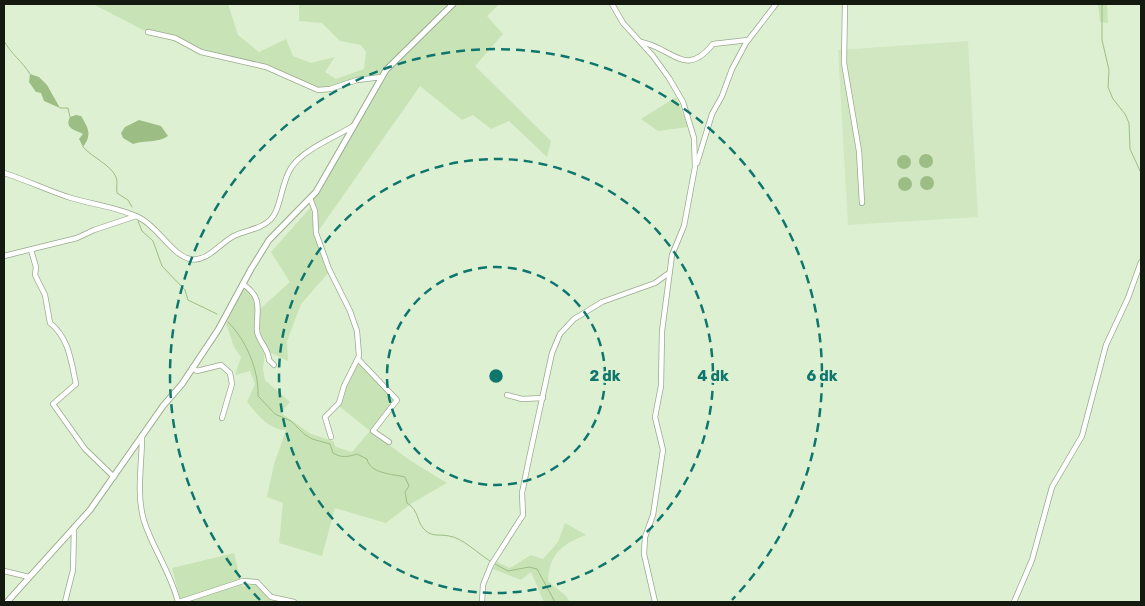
<svg xmlns="http://www.w3.org/2000/svg" width="1145" height="606" viewBox="0 0 1145 606" font-family="Rubik,sans-serif">
  <style>
    .built { fill: #d1e7c2 }
    .green { fill: #c8e3b5 }
    .water { fill: #9cbe84 }
    .lines { fill: none; stroke-linecap: round; stroke-linejoin: round }
    .stream { stroke: #9cbe84; stroke-width: 1 }
    .minor-casing { stroke: #99aa8e; stroke-width: 6 }
    .tertiary-casing { stroke: #99aa8e; stroke-width: 7 }
    .minor { stroke: #fff; stroke-width: 4.5 }
    .tertiary { stroke: #fff; stroke-width: 5 }
    .ring { fill: none; stroke: #0f766e; stroke-width: 2.5; stroke-dasharray: 9 6 }
    .centre { fill: #0f766e; stroke: #def0d2; stroke-width: 2.5 }
    .ring-label { font-size: 15px; text-anchor: middle; font-weight: bold; fill: #0f766e; stroke: #def0d2; stroke-width: 4; stroke-linejoin: round; paint-order: stroke }
  </style>
  <rect width="100%" height="100%" fill="#def0d2"/>
  <path class="built" d="M968 41 978 217 848 225 838 50Z"/>
  <g class="green">
    <path d="M93 4H228L238 35 259 52 286 39 293 56 311 63 335 57 325 72 336 79 364 69 366 52 361 45 340 41 322 23 299 21V4H447L377 77 319 88 265 65 203 51 163 32 143 30Z"/>
    <path d="M457 4H499L487 16 503 34 475 66 551 141 547 157 509 121 491 129 473 115 462 120 420 86 319 230 313 199 390 71Z"/>
    <path d="M1098 4H1107L1108 23 1100 22Z"/>
    <path d="M676 97 688 127 658 131 641 119Z"/>
    <path d="M311 207 314 235 329 272 301 304 287 341 288 361 269 352 259 333 260 309 290 282 271 252Z"/>
    <path d="M244 287 252 292 256 302 255 332 265 350 263 369 265 380 290 402 281 413 311 434 333 441 336 447 352 452 370 431 339 406 345 387 358 361 395 400 370 431 411 461 447 483 412 503 386 523 335 508 322 556 279 543 283 503 267 497 274 464 286 430C269 430 257 414 247 402L255 384 250 371 235 375 241 357 234 347 226 324Z"/>
    <path d="M565 523 586 535C562 544 549 554 548 581L566 596 570 602H544L531 572 521 580 493 569 497 562 510 568 531 555 543 559 558 542Z"/>
    <path d="M234 553 242 586 256 585 271 601 277 602H181L172 568Z"/>
  </g>
  <g class="water">
    <path d="M30 74 39 77 47 85 60 108 44 101 41 93 36 92 29 82Z"/>
    <path d="M76 115 81 116C89 129 92 135 83 147L79 139 83 134C76 130 64 129 70 117Z"/>
    <path d="M139 120 161 126 168 136C158 143 145 140 133 144L123 138 121 133 125 127Z"/>
    <circle cx="926" cy="161" r="7"/>
    <circle cx="904" cy="162" r="7"/>
    <circle cx="927" cy="183" r="7"/>
    <circle cx="905" cy="184" r="7"/>
  </g>
  <g class="lines">
    <g class="stream">
      <path d="M1102 4V40L1109 70 1108 87 1113 99 1125 114 1129 123 1130 149 1141 173"/>
      <path d="M4 41C11 54 22 61 30 74"/>
      <path d="M60 108H68L70 117"/>
      <path d="M83 147C93 158 111 165 116 177 118 181 116 188 117 193L128 200 132 207"/>
      <path d="M138 221 142 231 153 241 162 266 185 290 188 300 217 314"/>
      <path d="M228 322C246 340 259 370 258 396L275 414 291 421 304 434 312 439 330 444 333 453C341 458 348 457 357 454L367 459C370 474 393 474 405 477L409 486 405 492 407 503C420 511 416 523 426 531 433 537 441 534 449 536 463 538 477 553 490 561"/>
      <path d="M495 564 508 571 529 567 537 569 555 602"/>
    </g>
    <g class="minor-casing">
      <g id="minor">
        <path d="M612 4 623 23 653 56 669 78 683 102 694 138 695 167 684 226 672 255 662 331 661 386 655 417 663 450 653 515 645 537 644 554 655 602"/>
        <path d="M845 4 844 63 859 151 862 203"/>
        <path d="M148 32 175 38 201 52 266 67 318 90 330 89 357 80 382 77"/>
        <path d="M641 42C673 48 685 79 713 44L748 40"/>
        <path d="M697 163 712 114 722 96 732 69 746 43 776 4"/>
        <path d="M4 173C26 180 49 191 71 198 94 205 119 207 140 218 158 227 172 255 190 259 208 263 221 241 236 235 247 230 261 229 270 220 281 210 281 183 291 168 302 150 334 138 353 126"/>
        <path d="M310 198 315 211 316 233 329 269 350 311 357 331 359 356 344 386 339 403 325 417 331 437"/>
        <path d="M31 250 36 267 35 275 45 295 50 323C69 338 71 361 76 384L53 404 85 449 114 477"/>
        <path d="M4 256 77 238 94 230 136 216"/>
        <path d="M243 284C264 299 256 309 257 331 258 341 269 349 269 360L274 365"/>
        <path d="M358 359 397 400 373 431 389 442"/>
        <path d="M192 368 197 371 221 365 230 373 232 384 222 418"/>
        <path d="M507 395 522 399 543 398"/>
        <path d="M142 436C142 464 136 494 144 521 153 549 171 573 178 602"/>
        <path d="M4 571 29 577"/>
        <path d="M65 602 73 570 74 527"/>
        <path d="M179 602 243 581 257 582 271 597 294 602"/>
        <path d="M482 602 483 585 491 565 523 515 522 493 530 454 552 353 560 334 574 319 602 302 655 283 669 273"/>
        <path d="M1014 602 1032 560 1052 487 1082 436 1106 345 1128 298 1141 262"/>
      </g>
    </g>
    <g class="tertiary-casing">
      <path id="tertiary" d="M7 602 90 510 163 406 182 384 218 330 251 269 269 240 316 192 386 70 453 4"/>
    </g>
    <use href="#minor" class="minor"/>
    <use href="#tertiary" class="tertiary"/>
  </g>
  <g class="ring">
    <circle cx="496" cy="376" r="109"/>
    <circle cx="496" cy="376" r="217"/>
    <path d="M260 600A326 326 0 1 1 732 600"/>
  </g>
  <circle cx="496" cy="376" r="8" class="centre"/>
  <g class="ring-label">
    <text x="605" y="381">2 dk</text>
    <text x="713" y="381">4 dk</text>
    <text x="822" y="381">6 dk</text>
  </g>
  <rect width="1145" height="606" fill="none" stroke="#141a0f" stroke-width="10"/>
</svg>
